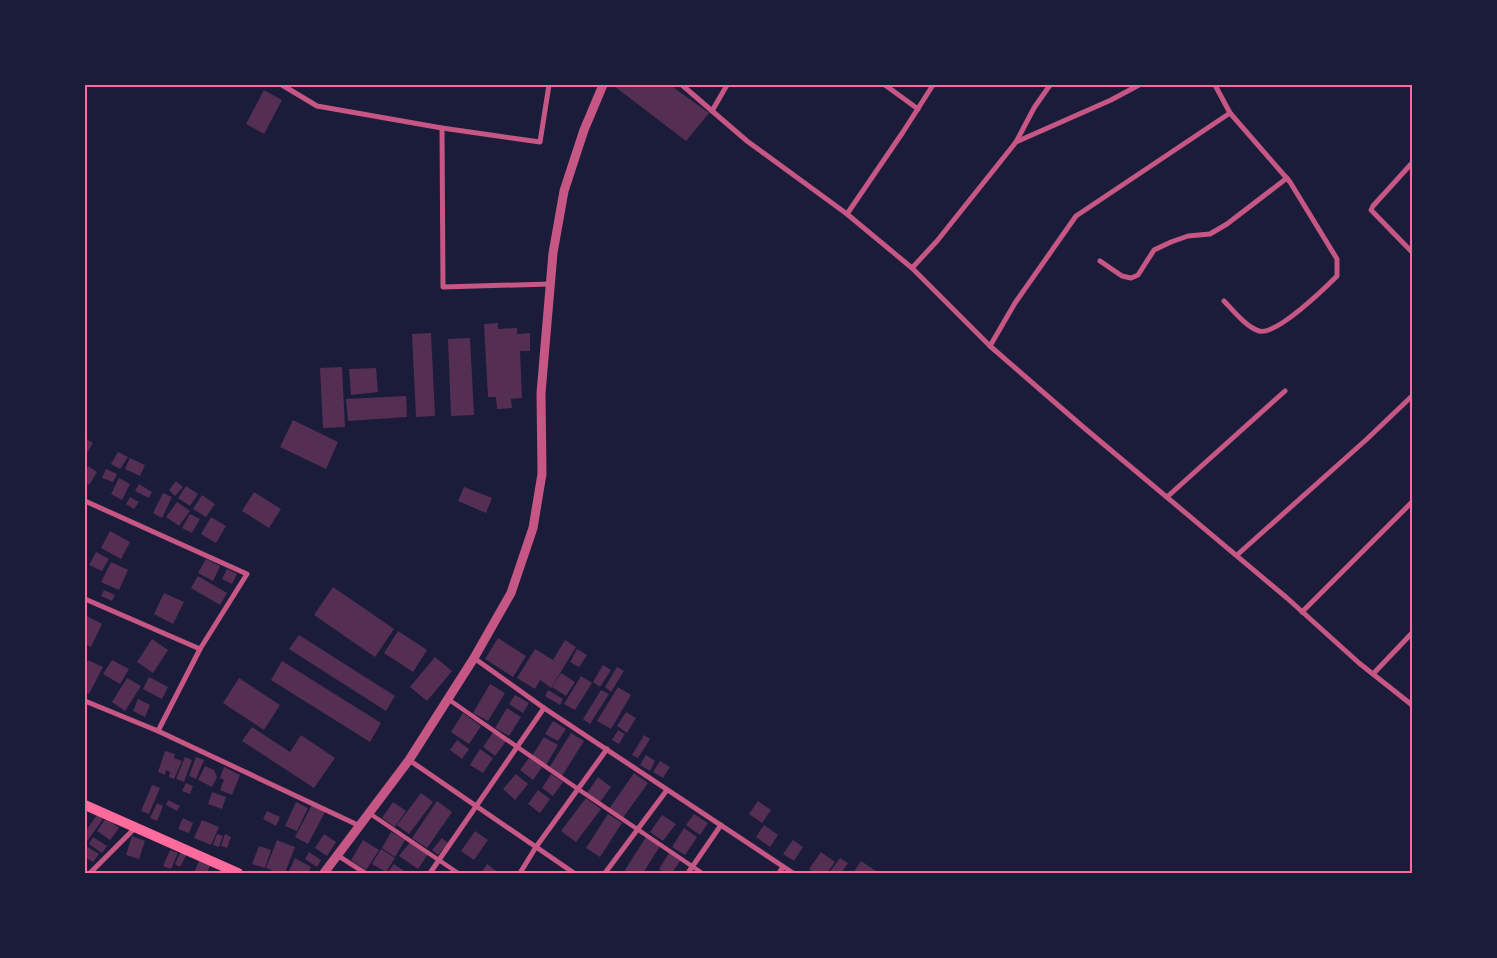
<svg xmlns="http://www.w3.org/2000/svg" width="1497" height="958" viewBox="0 0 1497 958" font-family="'PT Serif',serif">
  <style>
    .building { fill: #542f53 }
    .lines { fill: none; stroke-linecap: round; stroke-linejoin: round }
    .pedestrian { stroke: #c65784; stroke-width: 4.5 }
    .minor { stroke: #c65784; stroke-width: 5 }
    .tertiary { stroke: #c65784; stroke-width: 9 }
    .secondary { stroke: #ff6b9d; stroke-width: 10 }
    .neatline { fill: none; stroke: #ff6b9d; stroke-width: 2 }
  </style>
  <rect width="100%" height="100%" fill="#1b1b3a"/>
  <g class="building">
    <path d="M615 85H670L709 113 686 141 614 86Z"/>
    <path d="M264 90 282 100 264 134 246 124Z"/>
    <path d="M498 323V329L517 328V334L530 333V351H520L522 398 511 399 512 408 497 409 496 397H488L484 324Z"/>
    <path d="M431 333 435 416 416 417 412 334Z"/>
    <path d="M470 338 474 415 451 416 448 339Z"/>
    <path d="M342 367 345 427 323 428 320 368Z"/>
    <path d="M376 368 378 392 351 395 349 369Z"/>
    <path d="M406 396 407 417 348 421 346 399Z"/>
    <path d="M293 420 338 442 326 469 280 447Z"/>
    <path d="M85 438 93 443 85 456Z"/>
    <path d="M118 452 128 457 120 469 111 464Z"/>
    <path d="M130 458 145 465 140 476 125 469Z"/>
    <path d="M88 466 97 472 89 485 85 483V472Z"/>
    <path d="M106 469 117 474 113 482 102 478Z"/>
    <path d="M119 478 130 484 122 500 111 494Z"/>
    <path d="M176 481 183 487 175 496 169 490Z"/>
    <path d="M139 484 152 492 149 498 135 491Z"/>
    <path d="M186 486 198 494 190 506 178 498Z"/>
    <path d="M464 487 492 498 486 513 458 501Z"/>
    <path d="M254 492 281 509 269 528 242 511Z"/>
    <path d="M163 493 172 497 162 518 153 513Z"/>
    <path d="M202 495 215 504 206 517 193 509Z"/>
    <path d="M130 497 139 502 134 509 126 504Z"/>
    <path d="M177 502 190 511 179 526 166 517Z"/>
    <path d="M190 514 200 519 192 533 182 528Z"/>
    <path d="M211 517 226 526 216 543 201 534Z"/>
    <path d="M110 531 130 542 121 559 101 548Z"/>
    <path d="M96 552 109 559 102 571 89 565Z"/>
    <path d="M206 559 220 566 213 581 198 573Z"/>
    <path d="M111 562 128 570 119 590 101 582Z"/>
    <path d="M227 569 237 574 232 584 222 579Z"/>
    <path d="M198 576 227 593 220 605 191 588Z"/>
    <path d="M333 587 394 629 375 657 314 615Z"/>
    <path d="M104 590 115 595 112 601 101 596Z"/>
    <path d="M164 593 184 602 173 624 154 614Z"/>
    <path d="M85 615 102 624 91 647 85 644Z"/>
    <path d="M398 631 427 650 413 672 384 653Z"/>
    <path d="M299 635 395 696 386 711 289 649Z"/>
    <path d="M498 638 526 656 513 677 485 659Z"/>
    <path d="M152 639 168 650 153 673 137 662Z"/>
    <path d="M565 640 576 647 551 688 540 680 535 689 517 678 535 649 553 660Z"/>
    <path d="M577 649 587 655 579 667 570 662Z"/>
    <path d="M435 657 452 671 427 701 410 687Z"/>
    <path d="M88 660 103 667 89 694 85 692V666Z"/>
    <path d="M112 660 129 669 120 684 103 674Z"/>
    <path d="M282 661 381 723 370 742 271 680Z"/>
    <path d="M603 665 611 670 600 687 593 682Z"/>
    <path d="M617 667 624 671 611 692 605 687Z"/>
    <path d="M561 673 575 682 566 696 552 687Z"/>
    <path d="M581 676 592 683 575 710 564 704Z"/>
    <path d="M149 677 168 687 162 699 143 689Z"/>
    <path d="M127 678 141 686 125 711 112 702Z"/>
    <path d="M239 678 280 705 264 730 223 703Z"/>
    <path d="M490 684 505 693 488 721 473 713Z"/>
    <path d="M618 687 631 695 611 729 597 721Z"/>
    <path d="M548 690 563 699 560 705 545 696Z"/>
    <path d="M601 690 609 694 590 724 583 719Z"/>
    <path d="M515 695 529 703 523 713 509 704Z"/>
    <path d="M138 699 150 705 145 717 133 711Z"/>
    <path d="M507 708 521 717 509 736 495 728Z"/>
    <path d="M626 712 636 718 627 733 617 726Z"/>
    <path d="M463 713 481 726 469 744 451 732Z"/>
    <path d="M553 721 566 729 558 741 545 734Z"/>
    <path d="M252 727 290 752 301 735 335 758 314 788 242 741Z"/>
    <path d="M618 730 625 734 619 744 612 740Z"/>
    <path d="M494 731 507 740 495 756 483 747Z"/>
    <path d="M571 733 584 741 562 776 549 768Z"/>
    <path d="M644 735 650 739 638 758 632 755Z"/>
    <path d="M544 737 558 745 546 765 532 756Z"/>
    <path d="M457 740 469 749 462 759 450 750Z"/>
    <path d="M480 749 493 758 483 773 470 765Z"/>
    <path d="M165 751 175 754 174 758 182 761 174 779 169 777 170 772 166 770 165 775 158 772Z"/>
    <path d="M646 755 655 761 650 771 640 765Z"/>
    <path d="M185 757 192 760 184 782 176 779Z"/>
    <path d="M196 757 204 760 196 779 189 776Z"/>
    <path d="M529 758 542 767 533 780 520 770Z"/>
    <path d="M660 761 670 767 663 778 653 772Z"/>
    <path d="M205 766 214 770 217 777 212 787 198 780Z"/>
    <path d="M224 767 240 775 232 795 220 790 224 780 220 778Z"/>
    <path d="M634 773 648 783 622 819 609 809Z"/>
    <path d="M516 774 528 784 515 800 503 789Z"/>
    <path d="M551 774 563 782 553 796 542 788Z"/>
    <path d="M598 777 611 787 600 802 587 793Z"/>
    <path d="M186 783 193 786 190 794 182 791Z"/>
    <path d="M152 785 160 788 149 814 141 811Z"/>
    <path d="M538 790 550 799 540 813 528 804Z"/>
    <path d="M212 792 226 797 222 809 208 804Z"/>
    <path d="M421 793 433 802 409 834 397 825Z"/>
    <path d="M586 798 601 809 576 842 561 831Z"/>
    <path d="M168 800 180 806 177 811 166 805Z"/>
    <path d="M437 801 452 812 427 848 412 838Z"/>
    <path d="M758 801 771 810 762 823 749 814Z"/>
    <path d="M296 802 308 808 297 831 285 826Z"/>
    <path d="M393 802 406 811 395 827 382 818Z"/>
    <path d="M157 803 163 806 157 821 150 818Z"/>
    <path d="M312 805 325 812 308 844 295 837Z"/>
    <path d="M267 811 280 817 276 826 263 819Z"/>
    <path d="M608 814 622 823 600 857 586 848Z"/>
    <path d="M694 814 708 823 700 835 686 825Z"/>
    <path d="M97 815 103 819 88 840 85 838V832Z"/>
    <path d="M662 815 676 824 663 841 650 832Z"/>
    <path d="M106 818 119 828 110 840 97 831Z"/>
    <path d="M183 818 193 823 189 833 178 829Z"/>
    <path d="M202 820 219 827 211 845 194 838Z"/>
    <path d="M764 825 778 835 770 847 756 837Z"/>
    <path d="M684 828 697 837 685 855 672 847Z"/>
    <path d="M475 831 488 840 474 860 461 851Z"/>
    <path d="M391 832 405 840 395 857 382 848Z"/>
    <path d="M217 834 223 836 219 847 213 845Z"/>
    <path d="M225 834 231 837 227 848 221 846Z"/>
    <path d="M324 834 336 842 327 856 315 848Z"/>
    <path d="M132 836 145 841 139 859 126 855Z"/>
    <path d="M93 837 107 846 102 853 89 844Z"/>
    <path d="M646 837 660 846 643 873H629L625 870Z"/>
    <path d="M442 838 448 843 438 855 432 850Z"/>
    <path d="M277 840 295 847 285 873H278L266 868Z"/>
    <path d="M363 840 379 850 366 870 351 860Z"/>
    <path d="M793 840 803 847 794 861 783 854Z"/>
    <path d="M410 842 428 854 418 869 399 856Z"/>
    <path d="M86 846 99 854 93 862 85 857Z"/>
    <path d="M259 846 271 850 265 868 252 864Z"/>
    <path d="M381 849 395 858 386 872 372 864Z"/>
    <path d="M170 850 178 853 171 869 163 866Z"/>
    <path d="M181 851 187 854 180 867 175 864Z"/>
    <path d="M309 852 321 860 317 867 305 859Z"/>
    <path d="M821 852 835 862 827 873H815L809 869Z"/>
    <path d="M669 853 680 861 672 873H665L659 869Z"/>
    <path d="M295 858 311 867 308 873H288Z"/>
    <path d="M840 858 848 863 841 873H829Z"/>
    <path d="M199 861 210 866 207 873H194Z"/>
    <path d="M861 861 879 873H853Z"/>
    <path d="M394 864 407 873H387Z"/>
    <path d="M487 864 499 873H481Z"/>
  </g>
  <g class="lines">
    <g class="pedestrian">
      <path d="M448 699 578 789 702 873"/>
      <path d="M369 813 458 873"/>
    </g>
    <g class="minor">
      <path d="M282 85 317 106 442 128 540 142 549 85"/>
      <path d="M682 85 747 141 847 214 912 268 990 346 1082 426 1287 598 1359 663 1412 705"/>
      <path d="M885 85 918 109"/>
      <path d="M1215 85 1230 113 1290 182 1337 259V276C1325 288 1276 336 1259 331 1246 327 1233 310 1224 301"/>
      <path d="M712 111 727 85"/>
      <path d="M442 128 443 287 550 284"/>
      <path d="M1016 142 1111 100 1139 85"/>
      <path d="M1412 163 1373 206 1371 210 1412 252"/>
      <path d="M847 214 903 132 933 85"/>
      <path d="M1100 261 1122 276 1131 278 1138 275 1154 250 1171 242 1188 236 1210 234 1227 224 1287 178"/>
      <path d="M912 268 937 241 1016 142 1034 108 1050 85"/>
      <path d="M990 346 1015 303 1076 216 1230 113"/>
      <path d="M1167 497 1285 391"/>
      <path d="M85 501 247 574 200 649 158 731"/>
      <path d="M1237 555 1367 439 1412 396"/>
      <path d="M85 599 200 649"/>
      <path d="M1302 612 1412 502"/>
      <path d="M474 658 544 708 793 873"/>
      <path d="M1373 674 1412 633"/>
      <path d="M85 701 158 731 360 826"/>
      <path d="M409 760 574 873"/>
      <path d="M337 855 365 873"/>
      <path d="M90 873 135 828"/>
      <path d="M430 873 544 708"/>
      <path d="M520 873 536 847 607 749"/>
      <path d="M605 873 667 790"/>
      <path d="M688 873 721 825"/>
      <path d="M779 873 783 867"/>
    </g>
    <path class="tertiary" d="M324 873 409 760 474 658 511 593 533 528 542 474 541 393 553 253 564 191 584 130 603 85"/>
    <path class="secondary" d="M85 805 238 873"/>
  </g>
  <rect width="1497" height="958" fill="none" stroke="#1b1b3a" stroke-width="172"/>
  <rect x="86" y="86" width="1325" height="786" class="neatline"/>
</svg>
